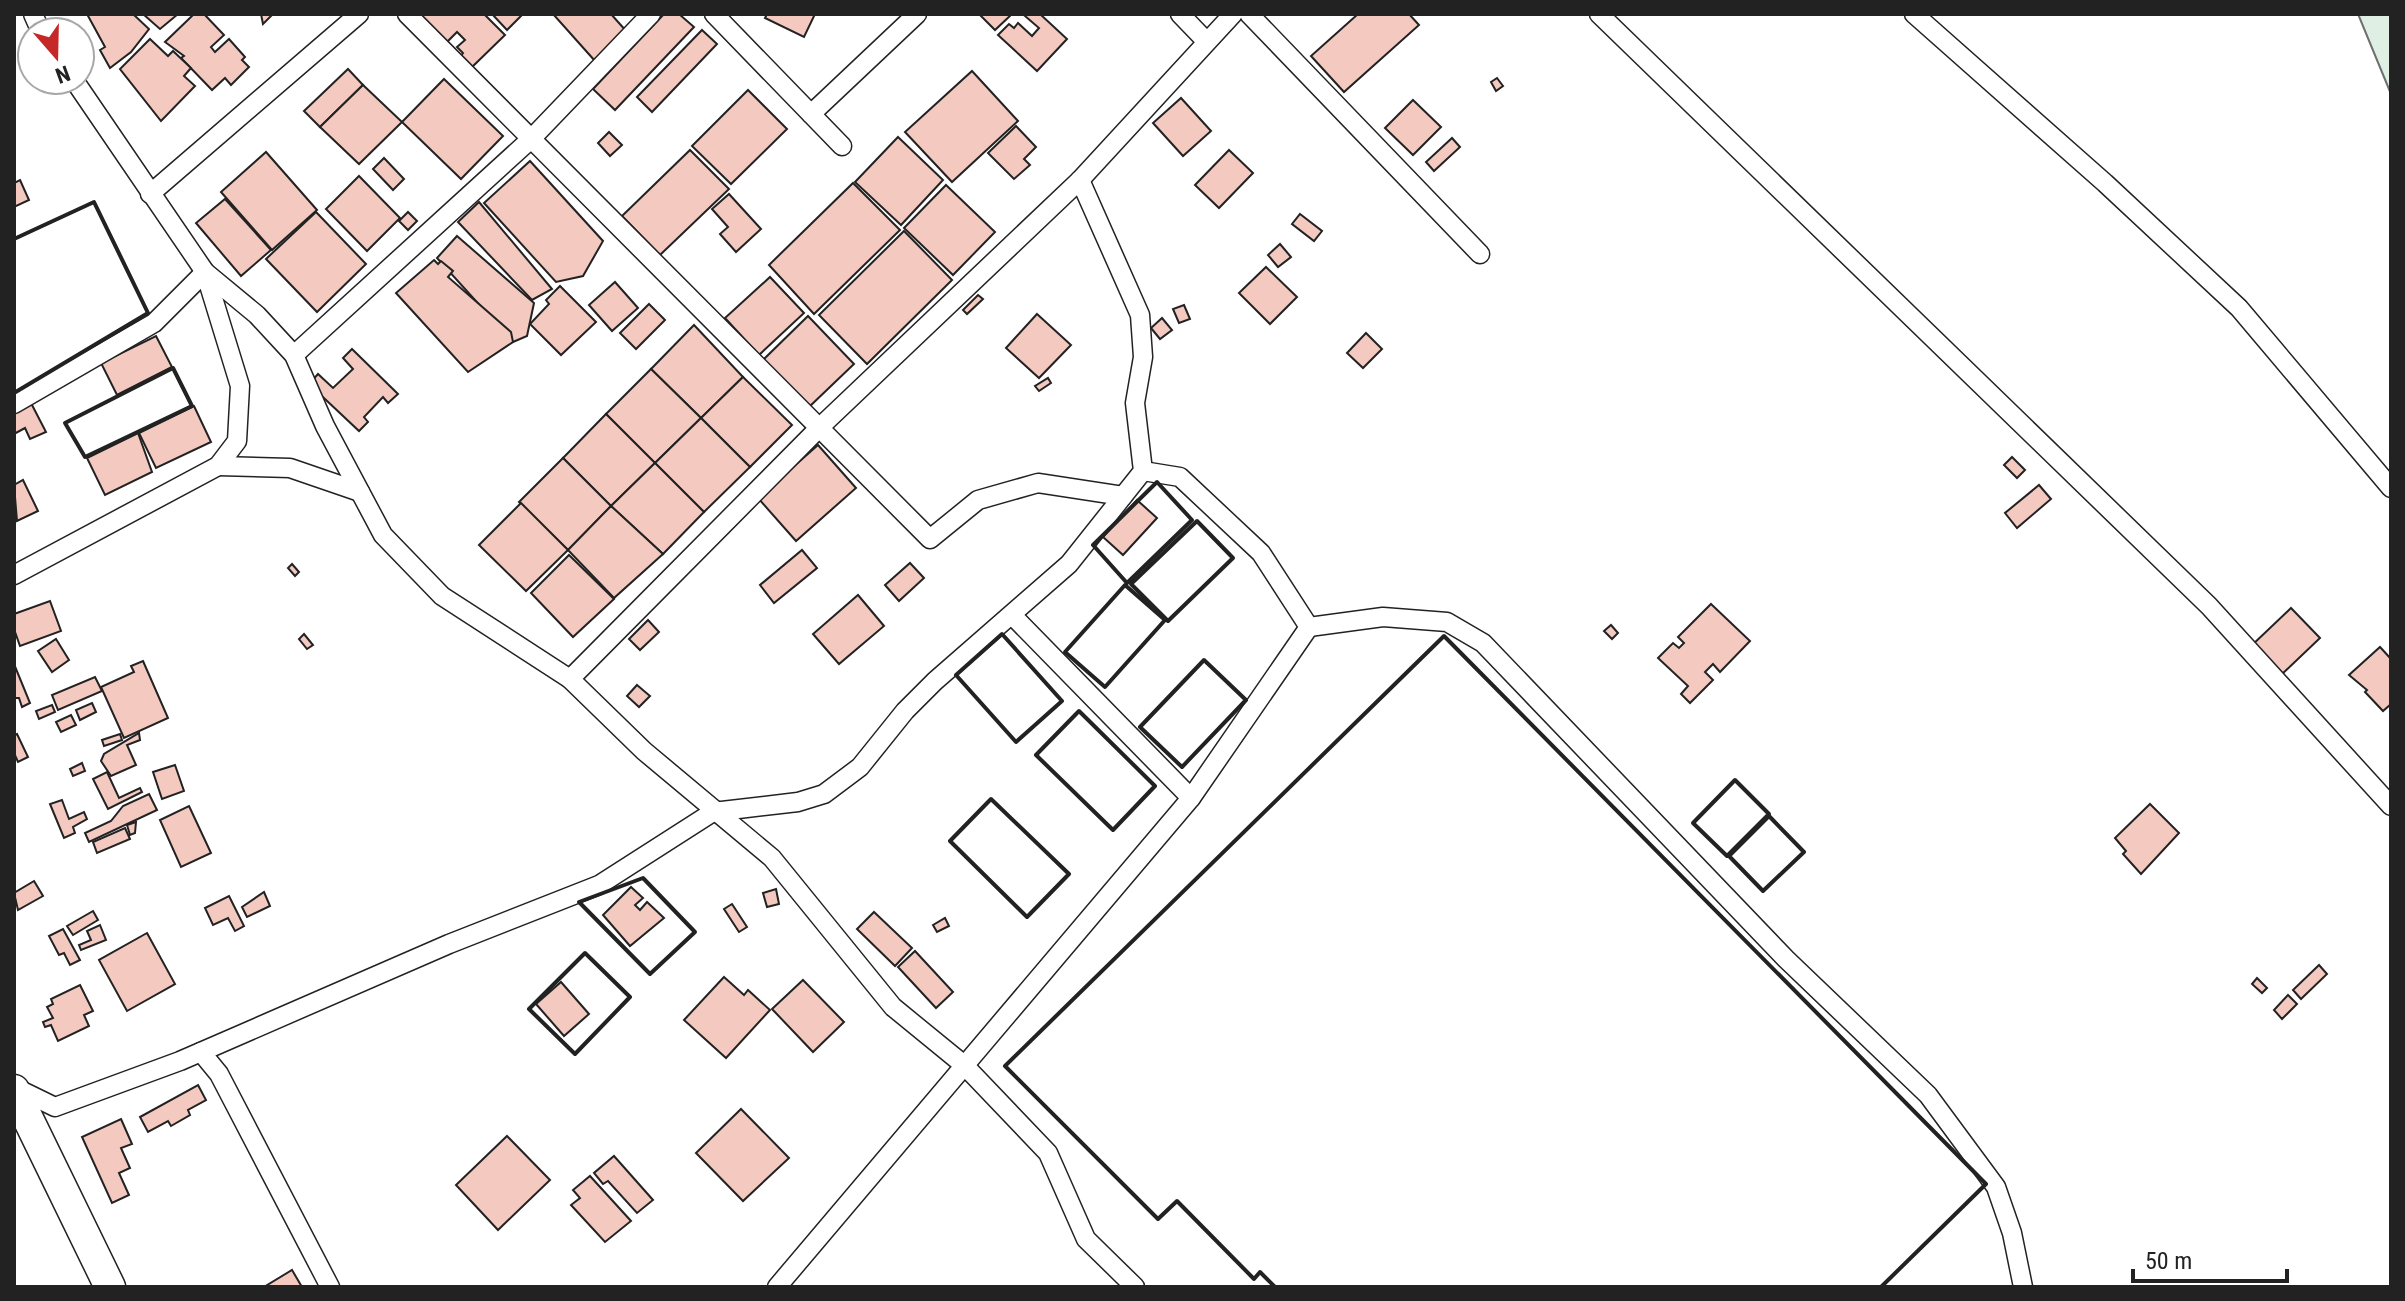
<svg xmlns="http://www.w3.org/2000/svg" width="2405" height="1301" viewBox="0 0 2405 1301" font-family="'Roboto Condensed',sans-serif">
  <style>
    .green { fill: #e0efe3; stroke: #6f6f6f; stroke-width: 2 }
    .building { fill: #f3c9c0; stroke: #222; stroke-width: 2 }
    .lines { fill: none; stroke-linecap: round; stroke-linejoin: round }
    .street-casing { stroke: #222; stroke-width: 21 }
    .primary-casing { stroke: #222; stroke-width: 33 }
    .street { stroke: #fff; stroke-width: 18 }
    .primary { stroke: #fff; stroke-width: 30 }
    .wall { stroke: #222; stroke-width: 4 }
  </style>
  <rect width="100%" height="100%" fill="#fff"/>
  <path class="green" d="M2358 14H2391V94Z"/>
  <g class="building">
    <path d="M87 14H133L149 29 131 52 110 68 100 50 105 47Z"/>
    <path d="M143 14H178L160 29Z"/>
    <path d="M194 14H204L224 35 211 47 215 52 229 39 245 57 242 60 249 67 231 85 225 78 212 90 181 58 184 56 165 42Z"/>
    <path d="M261 14H273L263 24Z"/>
    <path d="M417 14H484L505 35 471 68 460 57 463 53 457 47 465 40 457 32 446 43Z"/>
    <path d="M492 14H523L507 30Z"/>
    <path d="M553 14H611L627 32 595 61Z"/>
    <path d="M664 14H679L694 27 615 110 593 89Z"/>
    <path d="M767 14H815L804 37 765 18Z"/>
    <path d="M979 14H1012L995 30Z"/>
    <path d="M1027 14H1040L1067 39 1037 71 998 35 1009 24 1014 28 1018 23 1032 36 1039 28 1025 16Z"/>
    <path d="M1358 14H1409L1419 25 1344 92 1311 56Z"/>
    <path d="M702 30 717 44 652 112 637 97Z"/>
    <path d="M150 39 168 56 173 51 191 68 184 76 195 86 161 121 120 69Z"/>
    <path d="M348 69 363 85 320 127 304 111Z"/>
    <path d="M972 71 1018 121 952 182 905 132Z"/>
    <path d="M1497 78 1503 86 1496 91 1491 82Z"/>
    <path d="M444 79 503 136 461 179 402 122Z"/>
    <path d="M363 85 402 122 359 164 320 127Z"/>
    <path d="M748 90 787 129 731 184 692 146Z"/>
    <path d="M1181 98 1211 131 1183 156 1153 123Z"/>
    <path d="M1413 100 1441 127 1413 155 1385 128Z"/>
    <path d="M1016 126 1036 147 1024 159 1030 165 1014 179 988 153Z"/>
    <path d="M609 132 622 145 610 156 598 143Z"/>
    <path d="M898 137 943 180 901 225 855 182Z"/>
    <path d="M1452 138 1460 147 1434 171 1426 162Z"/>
    <path d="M690 150 729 189 660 255 622 216Z"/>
    <path d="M1229 150 1253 173 1219 208 1195 185Z"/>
    <path d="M266 152 317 210 272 250 221 192Z"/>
    <path d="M384 158 404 179 393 190 373 169Z"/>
    <path d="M530 161 603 241 583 276 556 282 484 203Z"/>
    <path d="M359 176 400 218 367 251 326 209Z"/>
    <path d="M20 180 29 200 14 207V183Z"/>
    <path d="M853 183 900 230 814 314 769 265Z"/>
    <path d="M946 185 995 232 953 275 904 228Z"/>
    <path d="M729 194 761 229 736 252 720 234 728 227 712 209Z"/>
    <path d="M225 199 271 250 241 276 196 223Z"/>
    <path d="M479 202 552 289 532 300 458 222Z"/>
    <path d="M316 212 366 264 317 312 266 259Z"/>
    <path d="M408 212 417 221 408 230 399 221Z"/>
    <path d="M1300 214 1322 231 1314 241 1292 224Z"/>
    <path d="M904 231 952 280 867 364 819 315Z"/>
    <path d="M457 236 534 303 527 336 513 342 437 258Z"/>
    <path d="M1280 244 1291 257 1278 267 1268 255Z"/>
    <path d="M434 260 438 264 441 261 453 271 448 277 511 332 513 342 468 372 396 293Z"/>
    <path d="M1266 267 1297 297 1270 324 1239 293Z"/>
    <path d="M770 277 804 313 759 355 725 318Z"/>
    <path d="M615 282 638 308 612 331 589 305Z"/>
    <path d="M560 286 596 322 561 355 530 324 549 304 546 300Z"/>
    <path d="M978 295 983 299 967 314 963 310Z"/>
    <path d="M649 304 665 320 636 349 620 333Z"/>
    <path d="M1184 305 1190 319 1179 323 1173 309Z"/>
    <path d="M1037 314 1071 345 1039 378 1006 348Z"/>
    <path d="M808 316 854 364 809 407 763 360Z"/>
    <path d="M1162 318 1172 330 1160 339 1151 328Z"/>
    <path d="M694 325 743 377 701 418 651 369Z"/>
    <path d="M1366 333 1382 349 1363 368 1347 353Z"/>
    <path d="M156 336 172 367 117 395 101 363Z"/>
    <path d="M352 349 398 394 388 403 383 397 364 417 368 422 359 431 309 384 318 374 333 388 353 369 343 358Z"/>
    <path d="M651 369 701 418 655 463 606 414Z"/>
    <path d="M743 377 792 425 750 467 701 418Z"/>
    <path d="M1048 378 1051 383 1039 391 1035 386Z"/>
    <path d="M31 403 46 432 30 439 25 428 14 434V412Z"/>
    <path d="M194 406 211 442 156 468 139 433Z"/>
    <path d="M606 414 655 463 611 506 563 458Z"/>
    <path d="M701 418 750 467 704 512 655 463Z"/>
    <path d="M138 433 152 472 105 495 87 458Z"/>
    <path d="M818 445 856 488 796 541 758 498Z"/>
    <path d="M2012 457 2025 470 2017 478 2004 465Z"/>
    <path d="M563 458 611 506 568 550 519 502Z"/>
    <path d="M655 463 704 512 663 554 611 506Z"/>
    <path d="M23 480 38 511 17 521 14 485Z"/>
    <path d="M2039 485 2051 499 2017 528 2005 513Z"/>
    <path d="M1137 500 1157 518 1123 555 1103 537Z"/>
    <path d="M521 503 568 550 526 591 479 545Z"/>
    <path d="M611 506 663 554 614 598 568 550Z"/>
    <path d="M802 550 817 568 774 603 760 585Z"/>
    <path d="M569 555 614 599 573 637 531 593Z"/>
    <path d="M910 563 924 578 899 601 885 585Z"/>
    <path d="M292 564 299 572 295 576 288 568Z"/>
    <path d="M858 595 884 626 839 664 813 634Z"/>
    <path d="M50 601 61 631 20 646 14 629V614Z"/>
    <path d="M1711 604 1750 641 1720 672 1713 664 1705 672 1713 680 1690 703 1681 694 1688 686 1658 658 1673 643 1679 648 1684 643 1678 637Z"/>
    <path d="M2291 608 2320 638 2279 677 2250 647Z"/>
    <path d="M648 620 659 632 640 650 629 639Z"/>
    <path d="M1611 625 1618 633 1612 639 1604 631Z"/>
    <path d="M304 634 313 645 307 649 299 639Z"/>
    <path d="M56 639 69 660 52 672 38 651Z"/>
    <path d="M2380 647 2391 659V704L2383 711 2365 692 2367 690 2349 675Z"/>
    <path d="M143 661 168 718 124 738 101 687 134 672 131 666Z"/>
    <path d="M14 664 30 703 22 707 19 698H14Z"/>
    <path d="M95 677 102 691 58 710 52 695Z"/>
    <path d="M637 685 650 696 639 707 627 696Z"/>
    <path d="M92 703 96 712 80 720 76 710Z"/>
    <path d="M52 705 55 712 39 719 36 711Z"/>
    <path d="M71 715 76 725 61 732 56 722Z"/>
    <path d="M139 733 140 740 127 745 136 765 111 776 101 761 104 754Z"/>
    <path d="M17 734 28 757 18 762 14 753V736Z"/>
    <path d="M120 734 122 740 104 746 102 740Z"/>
    <path d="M82 763 85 771 73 776 70 769Z"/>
    <path d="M175 765 184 791 162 799 153 772Z"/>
    <path d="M107 772 119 798 140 788 142 792 108 809 93 779Z"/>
    <path d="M149 794 157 810 89 842 85 833 111 821 123 806Z"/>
    <path d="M62 800 69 819 84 812 87 819 73 827 75 833 64 838 50 804Z"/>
    <path d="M2150 804 2179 833 2141 874 2123 854 2126 851 2115 838Z"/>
    <path d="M189 806 211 853 181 867 160 820Z"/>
    <path d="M136 822 135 833 130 835 127 825Z"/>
    <path d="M125 828 130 839 97 853 93 842Z"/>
    <path d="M34 881 43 896 18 910 14 893Z"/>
    <path d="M631 887 643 898 635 905 640 910 647 902 664 918 630 946 603 915Z"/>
    <path d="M776 889 779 904 767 907 763 893Z"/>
    <path d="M264 892 270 906 247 917 242 907Z"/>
    <path d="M229 896 244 926 235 931 228 918 213 925 205 908Z"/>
    <path d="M732 904 747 927 739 932 724 909Z"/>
    <path d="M93 911 98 920 73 935 67 926Z"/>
    <path d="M874 912 912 948 895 966 857 929Z"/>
    <path d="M945 918 949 926 937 932 933 925Z"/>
    <path d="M100 925 106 940 81 950 79 945 91 940 87 931Z"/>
    <path d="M63 929 80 960 70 965 64 953 59 955 49 936Z"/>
    <path d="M147 933 175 984 127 1011 99 960Z"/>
    <path d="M915 951 953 992 936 1008 898 967Z"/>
    <path d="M2319 965 2327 974 2301 999 2293 990Z"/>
    <path d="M724 977 744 995 748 990 770 1010 726 1058 684 1020Z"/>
    <path d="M2257 978 2267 988 2262 993 2252 984Z"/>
    <path d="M803 980 844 1022 813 1052 772 1009Z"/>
    <path d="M561 982 589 1014 564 1036 536 1004Z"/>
    <path d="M80 985 93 1011 84 1015 89 1026 58 1041 51 1025 45 1027 43 1022 53 1018 47 1007 53 1004 51 999Z"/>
    <path d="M2288 995 2297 1004 2282 1019 2274 1010Z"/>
    <path d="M198 1085 206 1100 188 1110 190 1115 171 1126 168 1121 148 1132 140 1117Z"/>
    <path d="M741 1109 789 1158 743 1201 696 1153Z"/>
    <path d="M121 1119 132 1144 121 1148 130 1168 119 1173 129 1195 112 1203 82 1137Z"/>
    <path d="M507 1136 550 1180 498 1230 456 1185Z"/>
    <path d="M614 1156 653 1200 637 1213 608 1181 603 1184 594 1173Z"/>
    <path d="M590 1176 631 1221 605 1242 571 1205 580 1198 573 1190Z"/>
    <path d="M292 1270 302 1287H264Z"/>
  </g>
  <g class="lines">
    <g class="street-casing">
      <g id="street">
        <path d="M33 14 41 32"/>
        <path d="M407 14 930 539 978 500 1038 483 1123 496"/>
        <path d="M714 14 842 146"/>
        <path d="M1180 14 1206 41"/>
        <path d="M1249 14 1480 254"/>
        <path d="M1599 14 2209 606 2391 806"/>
        <path d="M1914 14 2105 183 2239 308 2391 488"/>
        <path d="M811 114 917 14"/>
        <path d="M150 194 359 14"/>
        <path d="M294 355 532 138 651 14"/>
        <path d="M14 404 154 323 205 272 257 315 294 355 325 426 383 535 442 596 570 679 644 751 772 858 893 1007 964 1065 1048 1153 1086 1239 1135 1287"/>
        <path d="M218 466 290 468 360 492"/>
        <path d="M14 575 218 466 237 441 240 386 205 272 74 80"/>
        <path d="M1012 615 1191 798"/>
        <path d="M1309 627 1383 617 1447 622 1483 643 1786 959 1928 1095 1996 1187 2012 1233 2023 1287"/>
        <path d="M570 679 819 428 1080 180 1233 14"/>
        <path d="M201 1052 219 1074 330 1287"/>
        <path d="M14 1087 55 1107 180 1061 449 944 599 885 713 812 798 802 824 794 860 767 905 711 935 681 1069 564 1143 471 1135 403 1143 357 1140 315 1080 180"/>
        <path d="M777 1287 1191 798 1309 627 1261 553 1180 477 1143 471"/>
      </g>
    </g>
    <g class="primary-casing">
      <path id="primary" d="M14 1090 110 1287"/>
    </g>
    <use href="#street" class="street"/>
    <use href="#primary" class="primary"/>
    <g class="wall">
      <path d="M14 239 94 202 148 313 14 393"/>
      <path d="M173 368 192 406 85 457 65 423Z"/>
      <path d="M1157 482 1192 520 1127 583 1093 545Z"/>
      <path d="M1197 521 1233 558 1168 621 1131 584Z"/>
      <path d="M1125 585 1165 620 1105 687 1065 652Z"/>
      <path d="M1002 634 1062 701 1016 742 956 675Z"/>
      <path d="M1204 660 1246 700 1182 767 1140 727Z"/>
      <path d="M1079 711 1155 786 1113 830 1036 755Z"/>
      <path d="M1735 780 1769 814 1727 856 1693 823Z"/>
      <path d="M991 799 1069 874 1027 917 950 841Z"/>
      <path d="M1769 816 1804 852 1763 891 1729 856Z"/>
      <path d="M643 878 695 932 650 974 579 902Z"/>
      <path d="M585 953 630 997 575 1054 529 1009Z"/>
      <path d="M1275 1287 1260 1272 1254 1279 1177 1201 1158 1219 1005 1066 1444 636 1986 1184 1881 1287"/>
    </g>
  </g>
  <rect width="2405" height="1301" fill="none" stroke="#222222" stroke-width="32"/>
  <g transform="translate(56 56) rotate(160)"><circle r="38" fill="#ffffff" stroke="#a7a7a7" stroke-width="2"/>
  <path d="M0-6L14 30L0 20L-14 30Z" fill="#c62828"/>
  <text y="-12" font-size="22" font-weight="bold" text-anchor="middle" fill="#222222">N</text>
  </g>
  <path d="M2133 1269v12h154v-12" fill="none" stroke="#222222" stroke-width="4"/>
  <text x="2145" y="1269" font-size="24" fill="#222222" stroke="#ffffff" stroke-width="6" paint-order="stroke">50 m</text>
</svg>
